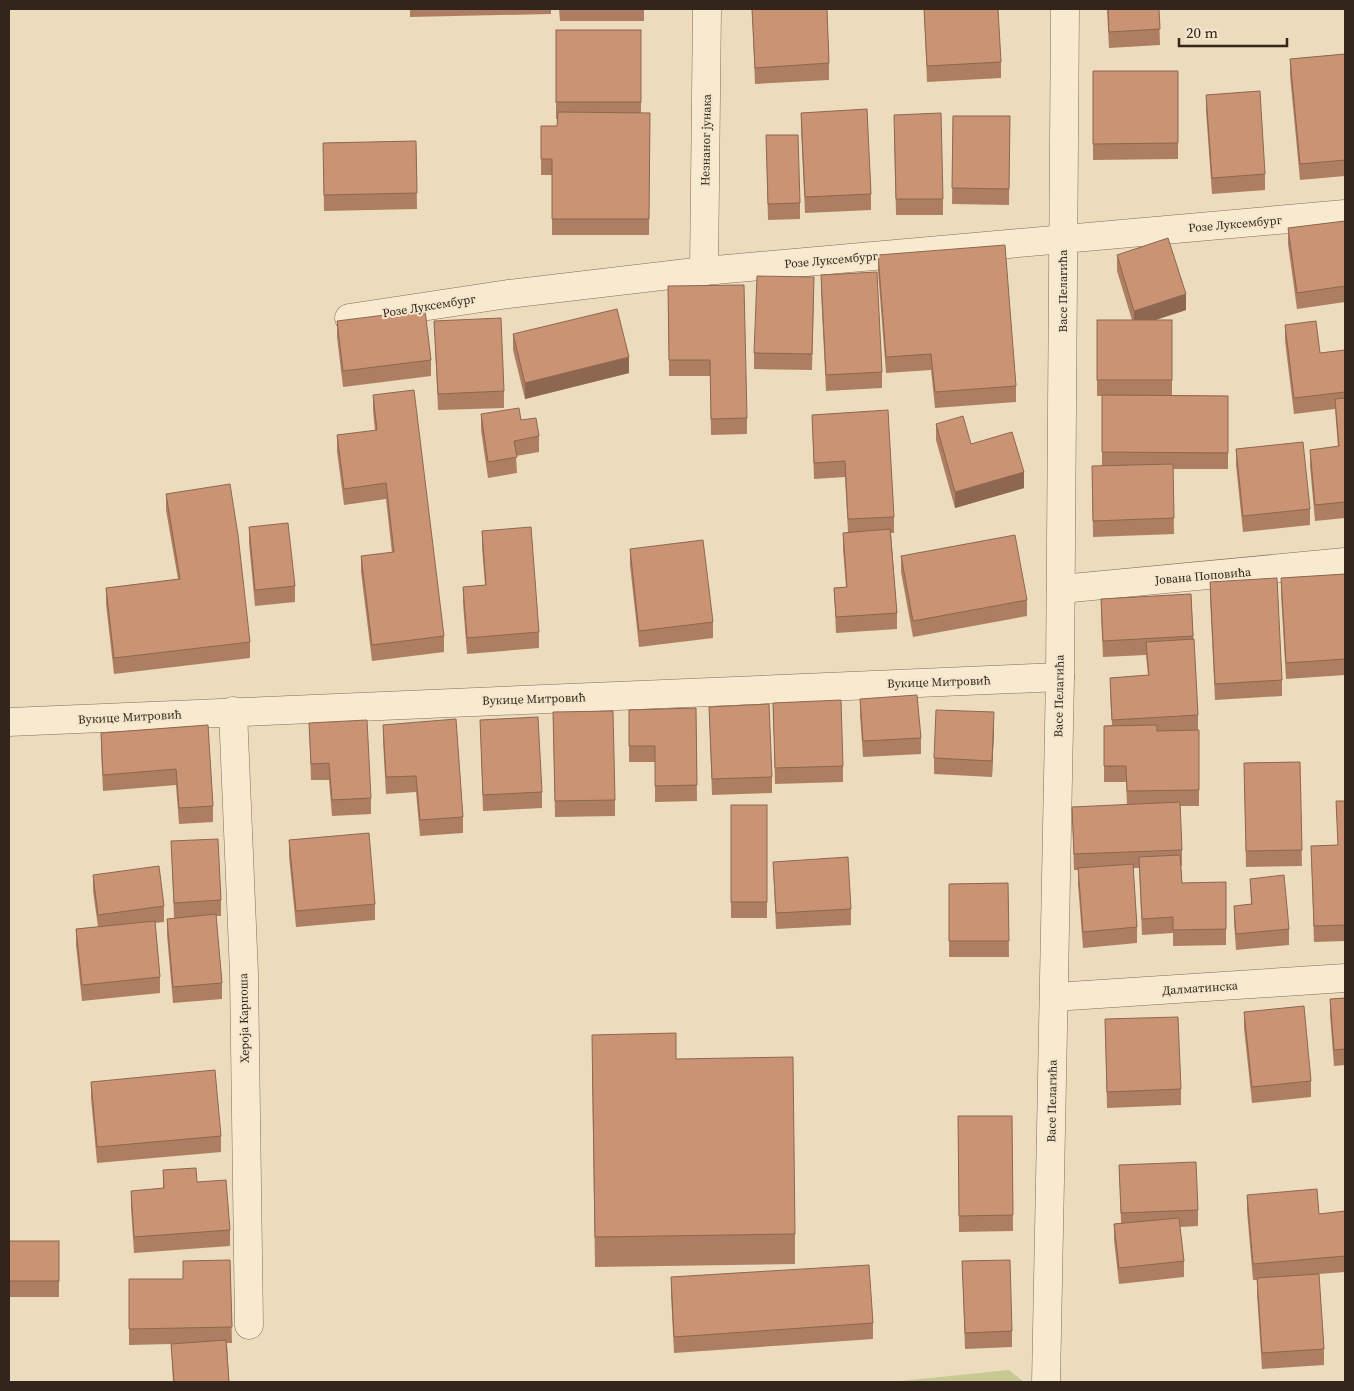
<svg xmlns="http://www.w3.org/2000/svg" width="1354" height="1391" viewBox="0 0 1354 1391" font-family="'Source Serif 4',serif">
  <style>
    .green { fill: #c6c992 }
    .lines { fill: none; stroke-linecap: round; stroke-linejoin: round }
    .street-casing { stroke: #836c57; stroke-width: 29 }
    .street { stroke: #f8eacf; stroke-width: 28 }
    .wall { fill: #ae7e63 }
    .shaded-wall { fill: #8d6750 }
    .building { fill: #ca9373; stroke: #8d6750 }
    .labels { text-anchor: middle; stroke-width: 4; stroke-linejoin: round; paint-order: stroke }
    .street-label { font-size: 12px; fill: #33251b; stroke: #f4e6cc }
  </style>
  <rect width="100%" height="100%" fill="#ecdcbd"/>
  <path class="green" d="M1009 1370 1024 1382H891Z"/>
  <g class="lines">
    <g class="street-casing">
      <g id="street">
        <path d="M704 271 707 9"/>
        <path d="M349 318 508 294 704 271 1345 214"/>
        <path d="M1061 589 1345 562"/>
        <path d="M233 711 244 974 249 1325"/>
        <path d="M9 722 1060 677"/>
        <path d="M1054 997 1345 978"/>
        <path d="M1046 1382 1060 677 1065 9"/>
      </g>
    </g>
    <use href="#street" class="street"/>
  </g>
  <g class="wall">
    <path d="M410 9H551V14L410 17Z"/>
    <path d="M559 9H644V21H560Z"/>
    <path d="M752 9H828H827L829 63V80L755 84Z"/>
    <path d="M924 9 1001 62V78L927 82Z"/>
    <path d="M1107 9H1159L1160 45 1109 48Z"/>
    <path d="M556 30H641V113H650L649 235H552V175H541V126H557V119H556Z"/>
    <path d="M1345 54V176L1300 180 1290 75V59Z"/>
    <path d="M1093 71H1178V159L1093 160Z"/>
    <path d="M1206 95 1265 174V190L1212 194 1206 111Z"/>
    <path d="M801 113 871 194V210L805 213 801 129Z"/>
    <path d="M953 116H1010L1009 205 952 204Z"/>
    <path d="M894 131 943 199V215H896Z"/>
    <path d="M766 135 800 203V219L768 220Z"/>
    <path d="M416 141 417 209 324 211 323 143Z"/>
    <path d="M1345 221V302L1297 309 1288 244V228Z"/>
    <path d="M878 255 1016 386V402L935 408 931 370 886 373 878 271Z"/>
    <path d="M1117 255 1186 310 1155 320H1172V395L1228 396V469H1173L1174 534 1093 537 1092 466H1102V396H1097V320H1132L1117 271Z"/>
    <path d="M821 275 882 372V388L826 391 821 291Z"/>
    <path d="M668 286 747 418V434L711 435 710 376H669Z"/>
    <path d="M814 293 812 370 754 369V353Z"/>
    <path d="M337 321 431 360V376L343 387 337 337Z"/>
    <path d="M434 321 504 391V408L438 410Z"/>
    <path d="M1285 325 1320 353 1345 350V518L1315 521 1310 466V450L1338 447 1335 409 1294 414 1285 341Z"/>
    <path d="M513 334 629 373 525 399 513 350Z"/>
    <path d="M373 395 444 636V652L372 661 361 572V556L392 553 386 499 344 505 337 451V435L375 431 373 411Z"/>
    <path d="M481 414 521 420 539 436V452L516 456 517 473 488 478 481 430Z"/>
    <path d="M812 415 894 517V533H891L897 613V629L836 633 834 588 846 587 843 549V533L848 532 845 477 814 479Z"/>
    <path d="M936 424 971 444 1024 488 955 508 936 440Z"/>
    <path d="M1236 449 1310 509V525L1243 532 1236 465Z"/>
    <path d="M166 494 250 642V658L114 674 106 604V588L178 579 166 510Z"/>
    <path d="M249 527 295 586V602L255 606 249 543Z"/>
    <path d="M482 531 539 632V648L467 654 463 603V587L485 585 482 547Z"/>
    <path d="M630 549 713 622V638L639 647 630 565Z"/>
    <path d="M901 556 1027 600V616L913 637 901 572Z"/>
    <path d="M1345 574V675L1286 679 1281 594V578Z"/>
    <path d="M1210 582 1282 680V696L1215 700 1210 598Z"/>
    <path d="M1191 594 1198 715V730H1199V806H1180L1182 850V866H1181L1182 883 1226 882V945L1173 946V933L1142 935 1139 868H1133L1137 927V943L1083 948 1078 884V870H1074L1072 807 1127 805 1126 782H1104V726L1112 725 1110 694V678L1148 675 1146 655 1103 657 1101 615V599Z"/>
    <path d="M860 699 921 738V754L863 757 860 715Z"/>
    <path d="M773 703 843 766V782L775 784Z"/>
    <path d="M709 707 772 777V793L712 795Z"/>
    <path d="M696 708 697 801 655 802V762H629V710Z"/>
    <path d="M553 712 615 800V816L555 817Z"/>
    <path d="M480 720 542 792V808L483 811Z"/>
    <path d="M309 723 371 798V814L332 816 329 780H311Z"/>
    <path d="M208 725 213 806V822L179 824 176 785 103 791 101 749V733Z"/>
    <path d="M383 725 463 817V833L420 836 416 792 386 794 383 741Z"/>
    <path d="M994 728 992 777 934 774V758Z"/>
    <path d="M1300 762 1302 866 1246 867 1244 763Z"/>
    <path d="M1336 801H1345V941L1314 942 1311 846 1338 845Z"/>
    <rect x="731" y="805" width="36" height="113"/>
    <path d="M289 840 375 904V920L296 927 289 856Z"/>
    <path d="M171 841 221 900V916H216L222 983V999L173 1003 167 935V919L174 918Z"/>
    <path d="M773 862 851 909V925L776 929Z"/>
    <path d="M93 875 164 906V922L155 923 160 977V993L82 1001 76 945V929L98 927 93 891Z"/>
    <path d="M1250 879 1289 929V945L1236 950 1234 922V906L1251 904Z"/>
    <path d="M1008 883 1009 957H949V884Z"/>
    <path d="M1345 998V1065L1334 1066 1330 1015V999Z"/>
    <path d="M1244 1012 1311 1081V1097L1252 1103 1244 1028Z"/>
    <path d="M1105 1019 1181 1089V1105L1107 1108Z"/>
    <path d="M676 1059 795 1234V1264L595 1267 592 1065Z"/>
    <path d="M91 1082 221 1136V1152L97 1163 91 1098Z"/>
    <path d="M958 1116H1012L1013 1231 959 1232Z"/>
    <path d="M1119 1165 1198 1210V1226L1180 1227 1184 1261V1277L1119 1284 1114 1240V1224L1121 1223Z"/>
    <path d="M163 1170 230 1230V1246L134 1253 131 1207V1191L163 1188Z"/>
    <path d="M1247 1195 1319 1214 1345 1211V1272L1319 1274 1324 1349V1365L1262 1369 1257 1294V1280H1253L1247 1211Z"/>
    <rect x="9" y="1241" width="50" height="56"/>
    <path d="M230 1260 232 1343H227L229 1382H173L171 1344 129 1345V1279H183Z"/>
    <path d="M962 1261 1012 1331V1347L965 1349Z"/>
    <path d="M671 1277 873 1323V1339L674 1353 671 1294Z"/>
  </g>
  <g class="shaded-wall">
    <path d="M1186 294V310L1134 327V311Z"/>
    <path d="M629 357V373L525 399V383Z"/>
    <path d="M1024 472V488L955 508V492Z"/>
    <path d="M994 712V728L992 777V761Z"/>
  </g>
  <g class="building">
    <path d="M752 9H827L829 63 755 68Z"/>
    <path d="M924 9H998L1001 62 927 66Z"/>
    <path d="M1108 9H1159L1160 29 1109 32Z"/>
    <rect x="556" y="30" width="85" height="72"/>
    <path d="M1345 54V160L1300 164 1290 59Z"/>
    <path d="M1093 71H1178V143L1093 144Z"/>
    <path d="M1260 91 1265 174 1212 178 1206 95Z"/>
    <path d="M867 109 871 194 805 197 801 113Z"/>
    <path d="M558 112 650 113 649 219H552V159H541V126H557Z"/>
    <path d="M941 113 943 199H896L894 115Z"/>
    <path d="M953 116H1010L1009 189 952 188Z"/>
    <path d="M766 135H798L800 203 768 204Z"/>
    <path d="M416 141 417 193 324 195 323 143Z"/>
    <path d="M1345 221V286L1297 293 1288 228Z"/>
    <path d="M1168 238 1186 294 1134 311 1117 255Z"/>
    <path d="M1005 245 1016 386 935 392 931 354 886 357 878 255Z"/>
    <path d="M877 272 882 372 826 375 821 275Z"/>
    <path d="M757 276 814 277 812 354 754 353Z"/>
    <path d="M744 285 747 418 711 419 710 360H669L668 286Z"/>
    <path d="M617 309 629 357 525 383 513 334Z"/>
    <path d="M425 310 431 360 343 371 337 321Z"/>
    <path d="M501 318 504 391 438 394 434 321Z"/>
    <rect x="1097" y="320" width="75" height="60"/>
    <path d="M1316 321 1320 353 1345 350V392L1294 398 1285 325Z"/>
    <path d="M414 390 444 636 372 645 361 556 394 552 386 483 344 489 337 435 377 430 373 395Z"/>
    <path d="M1102 395 1228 396V453L1102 452Z"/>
    <path d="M1345 398V502L1315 505 1310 450 1339 446 1335 399Z"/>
    <path d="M519 408 521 420 536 418 539 436 514 441 517 457 488 462 481 414Z"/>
    <path d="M888 410 894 517 848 519 845 461 814 463 812 415Z"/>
    <path d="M963 416 971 444 1012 432 1024 472 955 492 936 424Z"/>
    <path d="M1303 442 1310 509 1243 516 1236 449Z"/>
    <path d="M1173 464 1174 518 1093 521 1092 466Z"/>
    <path d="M230 484 238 535 250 642 114 658 106 588 180 579 166 494Z"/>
    <path d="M288 523 295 586 255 590 249 527Z"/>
    <path d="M531 527 539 632 467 638 463 587 486 585 482 531Z"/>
    <path d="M890 529 897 613 836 617 834 588 847 587 843 533Z"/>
    <path d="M1015 535 1027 600 913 621 901 556Z"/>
    <path d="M703 540 713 622 639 631 630 549Z"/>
    <path d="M1345 574V659L1286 663 1281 578Z"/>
    <path d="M1277 578 1282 680 1215 684 1210 582Z"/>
    <path d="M1191 594 1193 636 1103 641 1101 599Z"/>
    <path d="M1194 639 1198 715 1112 720 1110 678 1149 675 1146 642Z"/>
    <path d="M917 695 921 738 863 741 860 699Z"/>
    <path d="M841 700 843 766 775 768 773 703Z"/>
    <path d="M769 704 772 777 712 779 709 707Z"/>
    <path d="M696 708 697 785 655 786V746H629V710Z"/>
    <path d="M936 710 994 712 992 761 934 758Z"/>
    <path d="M613 711 615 800 555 801 553 712Z"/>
    <path d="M538 717 542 792 483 795 480 720Z"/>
    <path d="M456 719 463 817 420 820 416 776 386 777 383 725Z"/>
    <path d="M367 720 371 798 332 800 329 763 311 764 309 723Z"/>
    <path d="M208 725 213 806 179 808 176 769 103 775 101 733Z"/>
    <path d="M1157 725V731L1199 730V790L1127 791 1126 766H1104V726Z"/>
    <path d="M1300 762 1302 850 1246 851 1244 763Z"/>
    <path d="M1336 801H1345V925L1314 926 1311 846 1338 845Z"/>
    <path d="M1180 802 1182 850 1074 854 1072 807Z"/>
    <rect x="731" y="805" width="36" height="97"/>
    <path d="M369 833 375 904 296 911 289 840Z"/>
    <path d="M218 839 221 900 174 903 171 841Z"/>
    <path d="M1180 855 1182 883 1226 882V929L1173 930V917L1142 919 1139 857Z"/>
    <path d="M848 857 851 909 776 913 773 862Z"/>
    <path d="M1133 864 1137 927 1083 932 1078 868Z"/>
    <path d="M159 866 164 906 98 915 93 875Z"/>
    <path d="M1284 875 1289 929 1236 934 1234 906 1252 904 1250 879Z"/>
    <path d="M1008 883 1009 941H949V884Z"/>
    <path d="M216 914 222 983 173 987 167 919Z"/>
    <path d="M155 921 160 977 82 985 76 929Z"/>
    <path d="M1345 998V1049L1334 1050 1330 999Z"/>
    <path d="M1304 1006 1311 1081 1252 1087 1244 1012Z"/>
    <path d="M1178 1017 1181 1089 1107 1092 1105 1019Z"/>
    <path d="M676 1033V1059L793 1057 795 1234 595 1237 592 1035Z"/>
    <path d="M215 1070 221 1136 97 1147 91 1082Z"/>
    <path d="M958 1116H1012L1013 1215 959 1216Z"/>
    <path d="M1196 1162 1198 1210 1121 1213 1119 1165Z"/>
    <path d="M196 1168 197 1182 226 1180 230 1230 134 1237 131 1191 164 1188 163 1170Z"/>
    <path d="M1317 1189 1319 1214 1345 1211V1256L1253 1264 1247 1195Z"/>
    <path d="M1179 1218 1184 1261 1119 1268 1114 1224Z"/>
    <rect x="9" y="1241" width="50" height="40"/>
    <path d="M230 1260 232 1327 129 1329V1279H183V1261Z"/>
    <path d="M1010 1260 1012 1331 965 1333 962 1261Z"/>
    <path d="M869 1265 873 1323 674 1337 671 1277Z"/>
    <path d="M1319 1274 1324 1349 1262 1353 1257 1278Z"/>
    <path d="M226 1340 229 1382H174L171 1344Z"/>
  </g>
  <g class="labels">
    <g class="street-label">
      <text transform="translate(706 140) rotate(-89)" y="4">Незнаног јунака</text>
      <text transform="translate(1235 224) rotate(-5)" y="4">Розе Луксембург</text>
      <text transform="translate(831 260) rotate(-5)" y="4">Розе Луксембург</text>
      <text transform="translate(1063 291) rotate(-90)" y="4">Васе Пелагића</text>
      <text transform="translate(429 306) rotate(-9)" y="4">Розе Луксембург</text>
      <text transform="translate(1203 576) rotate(-5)" y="4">Јована Поповића</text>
      <text transform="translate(939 682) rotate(-2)" y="4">Вукице Митровић</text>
      <text transform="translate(1059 696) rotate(-89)" y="4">Васе Пелагића</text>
      <text transform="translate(534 699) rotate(-2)" y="4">Вукице Митровић</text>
      <text transform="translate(130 717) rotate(-3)" y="4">Вукице Митровић</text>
      <text transform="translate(1200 988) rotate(-4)" y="4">Далматинска</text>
      <text transform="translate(244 1018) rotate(-91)" y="4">Хероја Карпоша</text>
      <text transform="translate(1052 1101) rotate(-89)" y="4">Васе Пелагића</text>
    </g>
  </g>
  <rect width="1354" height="1391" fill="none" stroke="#33251b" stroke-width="20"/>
  <path d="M1179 38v8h108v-8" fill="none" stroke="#33251b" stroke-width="2.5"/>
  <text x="1186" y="38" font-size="15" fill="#33251b" stroke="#f4e6cc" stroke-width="4" paint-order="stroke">20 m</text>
</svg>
